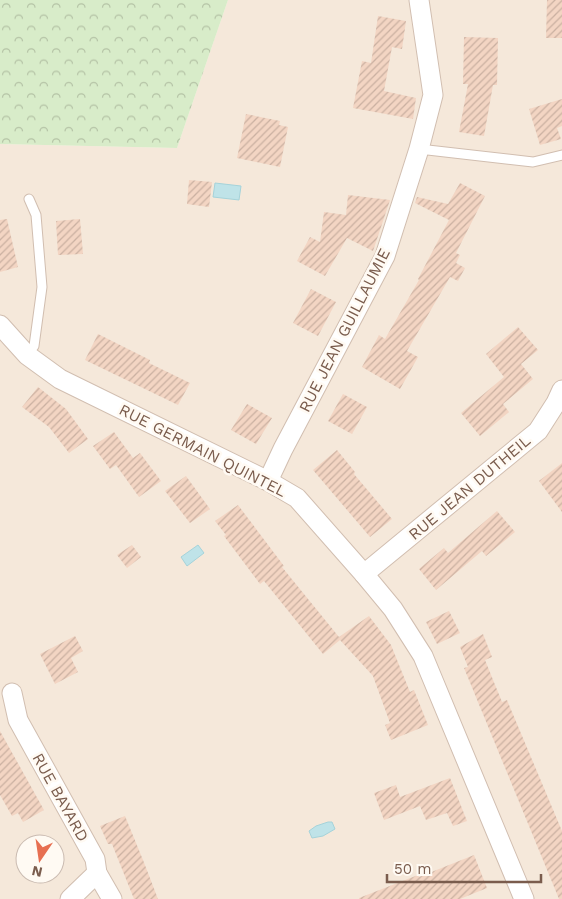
<svg xmlns="http://www.w3.org/2000/svg" width="562" height="899" viewBox="0 0 562 899" font-family="'Work Sans',sans-serif">
  <style>
    .residential { fill: #f5e8da; fill-rule: evenodd }
    .forest { fill: url(#forest-crowns) }
    .water { fill: #bfe3e8; stroke: #a5d3da }
    .building { fill: url(#building-hatch) }
    .lines { fill: none; stroke-linecap: round; stroke-linejoin: round }
    .service-casing { stroke: #d1beb0; stroke-width: 11 }
    .minor-casing { stroke: #d1beb0; stroke-width: 21 }
    .service { stroke: #fff; stroke-width: 9 }
    .minor { stroke: #fff; stroke-width: 19 }
    .labels { text-anchor: middle; stroke-width: 5; stroke-linejoin: round; paint-order: stroke }
    .street-label { font-size: 16px; fill: #7a5c4d; stroke: #fffaf3 }
  </style>
  <defs>
    <pattern id="forest-crowns" width="20" height="18" patternUnits="userSpaceOnUse" patternTransform="scale(1.25)"><rect width="20" height="18" fill="#d8ecc9"/><path d="M2 6a3 3 0 1 1 6 0M12 15a3 3 0 1 1 6 0" fill="none" stroke="#b4c2a5"/></pattern>
    <pattern id="building-hatch" width="6" height="6" patternUnits="userSpaceOnUse" patternTransform="scale(1.25)"><rect width="6" height="6" fill="#f3d5c3"/><path d="M-1 1l2-2M0 6l6-6M5 7l2-2" fill="none" stroke="#cab0a1"/></pattern>
  </defs>
  <rect width="100%" height="100%" fill="#fdf6ec"/>
  <path class="residential" d="M228 0H562V899H0V144L177 148ZM25 844H55V874H25Z"/>
  <path class="forest" d="M0 0H228L177 148 0 144Z"/>
  <g class="water">
    <path d="M215 183 241 186 239 200 213 197Z"/>
    <path d="M198 545 204 553 187 566 181 557Z"/>
    <path d="M328 822H332L335 829 323 836 312 838 309 831 316 826Z"/>
  </g>
  <g class="building">
    <path d="M547 0H562V38H546Z"/>
    <path d="M378 16 406 21 402 49 392 47 384 91 416 98 413 119 353 108 362 61 371 63Z"/>
    <path d="M464 37 498 38 497 85H493L484 136 459 132 468 84H463Z"/>
    <path d="M562 99V126L557 128 561 139 540 145 529 109Z"/>
    <path d="M246 114 280 121 279 125 288 127 280 167 237 158Z"/>
    <path d="M189 180 212 182 209 207 187 204Z"/>
    <path d="M460 183 485 196 456 253 460 255 456 263 465 268 458 281 450 277 407 351 418 357 400 389 362 367 379 335 385 339 419 280 418 279 449 220 415 203 417 197 448 204Z"/>
    <path d="M348 195 390 200 373 251 347 238 325 276 297 261 310 237 320 242 324 212 346 215Z"/>
    <path d="M7 219 18 267 0 272V220Z"/>
    <path d="M80 219 83 254 58 255 56 221Z"/>
    <path d="M311 289 336 302 318 336 293 323Z"/>
    <path d="M518 327 538 350 521 364 533 379 503 404 509 412 480 436 461 413 504 377 486 354Z"/>
    <path d="M98 334 150 360 149 363 190 383 178 405 85 360Z"/>
    <path d="M38 387 66 409 88 439 69 453 49 427 22 407Z"/>
    <path d="M343 394 367 407 352 434 328 421Z"/>
    <path d="M247 404 272 418 256 444 231 430Z"/>
    <path d="M114 432 133 458 140 453 161 481 139 497 116 465 110 469 93 446Z"/>
    <path d="M337 450 355 472 354 474 392 519 370 537 313 470Z"/>
    <path d="M562 463V512L539 481Z"/>
    <path d="M186 476 210 509 190 523 165 491Z"/>
    <path d="M238 505 284 566 282 567 339 637 369 616 391 645 410 692 414 690 428 725 391 740 385 725 390 723 373 676 340 640 323 654 264 581 260 584 224 536 226 535 215 521Z"/>
    <path d="M497 511 515 532 486 556 482 551 436 590 419 569 444 548 448 553Z"/>
    <path d="M132 545 141 557 127 568 117 555Z"/>
    <path d="M449 611 460 633 437 644 426 622Z"/>
    <path d="M483 634 492 657 485 660 502 702 507 700 562 831V899H559L464 668 468 667 460 647Z"/>
    <path d="M75 636 83 651 71 658 78 672 55 684 40 654Z"/>
    <path d="M0 731 44 810 23 822 18 813 12 816 0 795Z"/>
    <path d="M450 778 467 821 453 826 447 813 426 820 420 806 384 820 374 793 396 785 400 797Z"/>
    <path d="M125 816 143 860 158 899H134L112 844H108L100 826Z"/>
    <path d="M474 855 487 888 460 899H359V898L418 875 419 877Z"/>
  </g>
  <g class="lines">
    <g class="service-casing">
      <g id="service">
        <path d="M419 149 533 162 562 155"/>
        <path d="M27 355 34 346 42 287 36 215 29 199"/>
      </g>
    </g>
    <g class="minor-casing">
      <g id="minor">
        <path d="M0 325 27 355 60 379 268 481 297 498 364 574 393 609 423 656 524 899"/>
        <path d="M268 481 283 449 385 256 419 149 433 95 419 0"/>
        <path d="M364 574 538 431 556 403 562 390"/>
        <path d="M12 693 18 720 95 859 97 873 112 899"/>
        <path d="M70 899 97 873"/>
      </g>
    </g>
    <use href="#service" class="service"/>
    <use href="#minor" class="minor"/>
  </g>
  <g class="labels">
    <g class="street-label">
      <text transform="translate(344 330) rotate(-63)" y="6">RUE JEAN GUILLAUMIE</text>
      <text transform="translate(203 450) rotate(27)" y="6">RUE GERMAIN QUINTEL</text>
      <text transform="translate(469 487) rotate(-40)" y="6">RUE JEAN DUTHEIL</text>
      <text transform="translate(61 797) rotate(61)" y="6">RUE BAYARD</text>
    </g>
  </g>
  <g transform="translate(40 859) rotate(193)"><circle r="24" fill="#fffaf3" stroke="#cabbb1"/>
  <path d="M0-4L9 19L0 12L-9 19Z" fill="#e76f51"/>
  <text y="-8" font-size="14" font-weight="bold" text-anchor="middle" fill="#7a5c4d">N</text>
  </g>
  <path d="M387 874v8h154v-8" fill="none" stroke="#7a5c4d" stroke-width="2.5"/>
  <text x="394" y="874" font-size="15" fill="#7a5c4d" stroke="#fffaf3" stroke-width="4" paint-order="stroke">50 m</text>
</svg>
